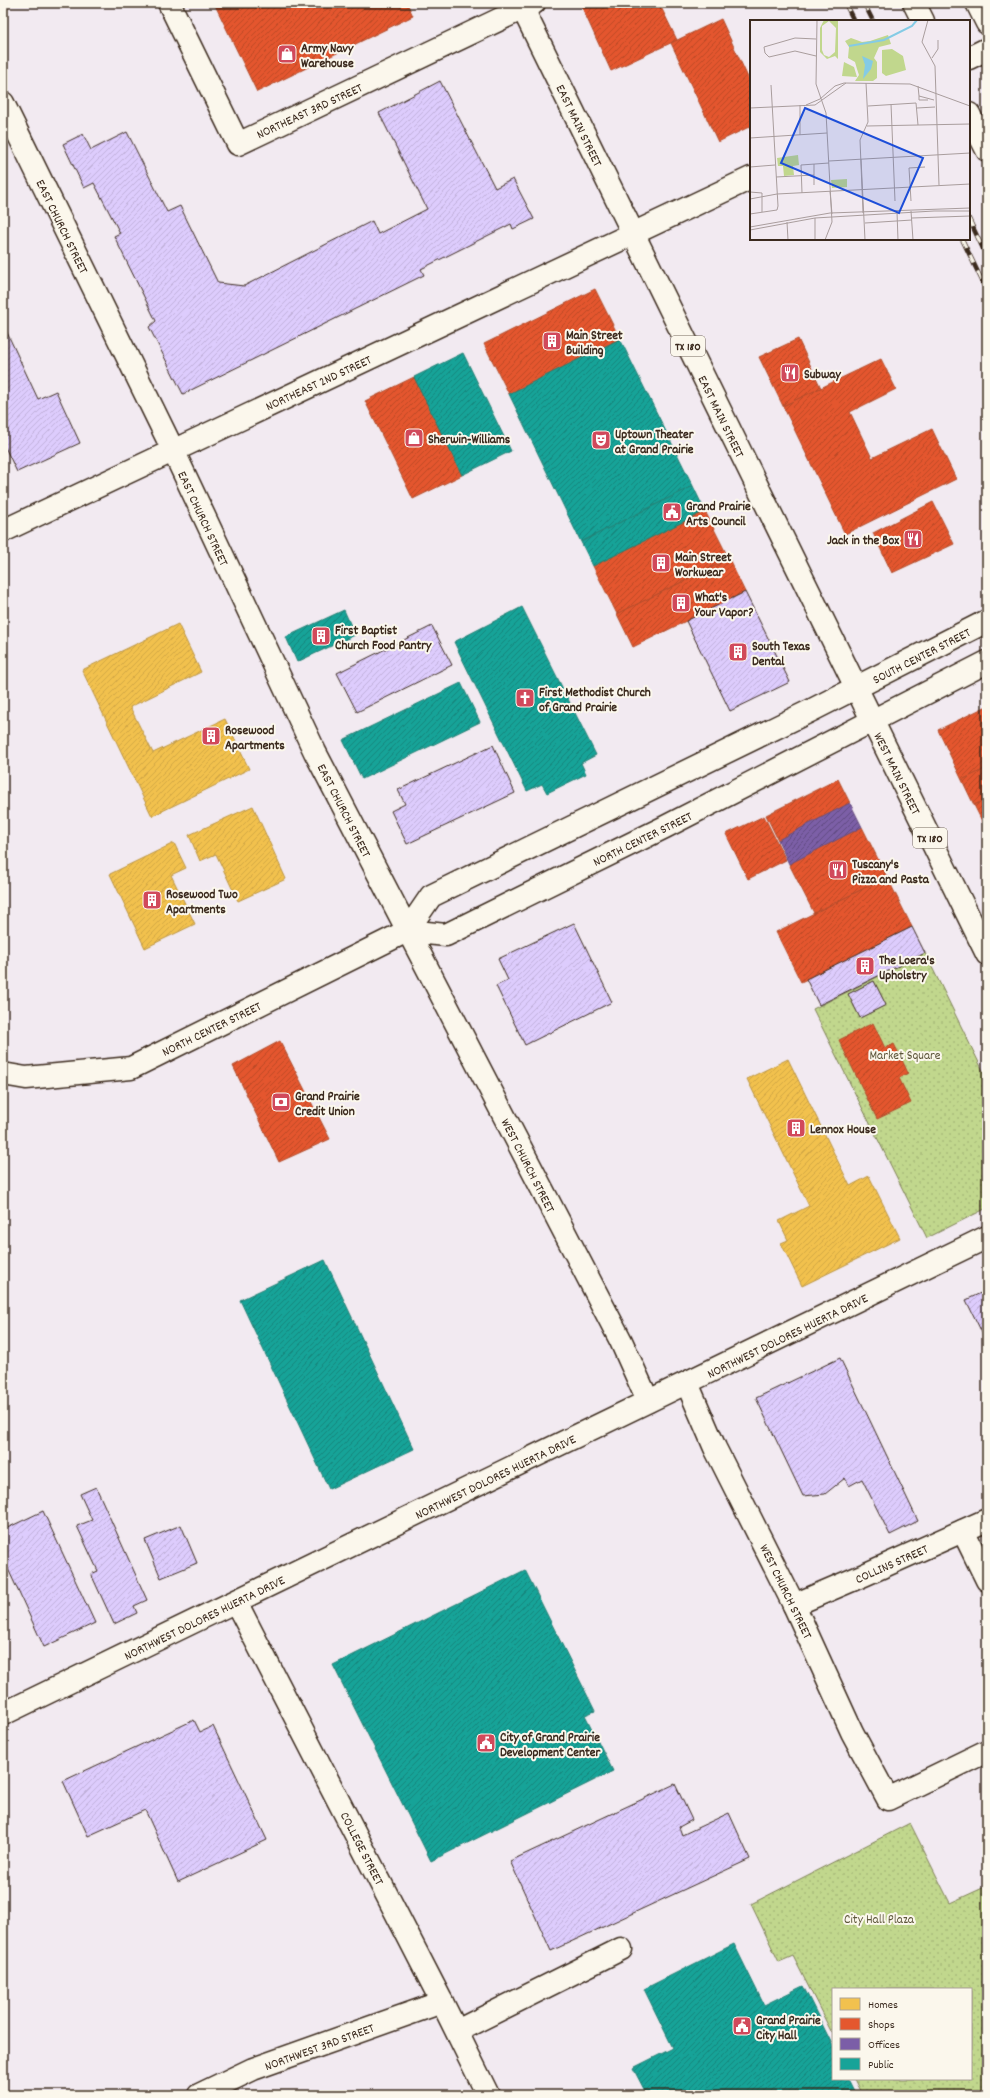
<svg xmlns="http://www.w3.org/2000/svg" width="990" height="2098" viewBox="0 0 990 2098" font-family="Dekko,sans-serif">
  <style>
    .park { fill: url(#park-dots); stroke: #7e8056 }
    .homes { fill: url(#homes-hatch); stroke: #bb9440 }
    .shops { fill: url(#shops-hatch); stroke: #b14a29 }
    .offices { fill: url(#offices-hatch); stroke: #684e7e }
    .public { fill: url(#public-hatch); stroke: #227f73 }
    .building { fill: url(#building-hatch); stroke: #3b2a1e }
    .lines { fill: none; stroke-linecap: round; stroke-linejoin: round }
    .street-casing { stroke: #3b2a1e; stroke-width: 25 }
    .secondary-casing { stroke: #3b2a1e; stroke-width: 25 }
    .primary-casing { stroke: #3b2a1e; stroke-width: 25 }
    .street { stroke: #fbf7ec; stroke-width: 22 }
    .secondary { stroke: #fbf7ec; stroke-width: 22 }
    .primary { stroke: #fbf7ec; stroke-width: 22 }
    .rail-casing { stroke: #3b2a1e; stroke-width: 4.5 }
    .rail { stroke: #fbf7ec; stroke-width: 3; stroke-dasharray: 9; stroke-linecap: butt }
    .labels { text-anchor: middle; stroke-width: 4; stroke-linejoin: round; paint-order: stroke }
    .shield { fill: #fbf7ec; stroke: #75685c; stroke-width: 1 }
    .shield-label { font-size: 12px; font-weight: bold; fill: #3b2a1e }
    .poi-label { font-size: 13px; font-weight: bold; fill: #3b2a1e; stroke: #fbf7ec; text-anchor: start }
    .street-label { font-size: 13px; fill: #3b2a1e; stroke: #fbf7ec }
    .park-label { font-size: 13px; fill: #5c553a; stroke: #fbf7ec }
    .inset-river { fill: none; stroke: #84cbe5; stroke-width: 2 }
    .inset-road { fill: none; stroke: #a99d9d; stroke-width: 1 }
    .view { fill: #1d4ed8; fill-opacity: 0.15; stroke: #1d4ed8; stroke-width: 2 }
    .inset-edge { fill: none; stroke: #3b2a1e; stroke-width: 2 }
  </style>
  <defs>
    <pattern id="park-dots" width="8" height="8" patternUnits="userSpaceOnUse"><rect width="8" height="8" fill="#c1d78d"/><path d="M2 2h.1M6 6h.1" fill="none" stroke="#a7b979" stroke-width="1.8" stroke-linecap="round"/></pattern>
    <pattern id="homes-hatch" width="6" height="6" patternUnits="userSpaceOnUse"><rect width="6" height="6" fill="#f2c14e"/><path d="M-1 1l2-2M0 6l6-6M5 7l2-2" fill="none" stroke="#d0a644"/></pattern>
    <pattern id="shops-hatch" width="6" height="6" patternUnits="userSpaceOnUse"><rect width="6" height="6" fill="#e4572e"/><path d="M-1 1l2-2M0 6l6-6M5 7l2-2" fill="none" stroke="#ba4827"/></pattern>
    <pattern id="offices-hatch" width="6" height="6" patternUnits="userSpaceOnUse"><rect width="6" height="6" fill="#7b5ea7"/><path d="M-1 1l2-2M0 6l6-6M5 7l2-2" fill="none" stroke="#614a80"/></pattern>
    <pattern id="public-hatch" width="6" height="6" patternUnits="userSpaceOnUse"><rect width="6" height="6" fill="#17a398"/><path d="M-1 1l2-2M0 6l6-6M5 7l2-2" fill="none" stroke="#16857b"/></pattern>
    <pattern id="building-hatch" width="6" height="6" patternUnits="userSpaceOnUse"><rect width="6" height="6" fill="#ddccfd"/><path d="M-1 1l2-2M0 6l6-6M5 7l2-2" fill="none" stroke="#bfafd8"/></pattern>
  </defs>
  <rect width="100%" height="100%" fill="#f2eaf1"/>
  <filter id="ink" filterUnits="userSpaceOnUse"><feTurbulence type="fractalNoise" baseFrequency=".025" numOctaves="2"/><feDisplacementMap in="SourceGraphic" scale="8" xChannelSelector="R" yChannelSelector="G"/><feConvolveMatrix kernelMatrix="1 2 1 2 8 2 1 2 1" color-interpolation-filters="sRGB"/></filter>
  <g filter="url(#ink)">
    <g class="park">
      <path d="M925 953 987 1079V1208L927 1238 813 1009Z"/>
      <path d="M910 1823 950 1903 987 1886V2095H863L855 2079H971V1989H833V2035L793 1956 779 1962 751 1904Z"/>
    </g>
    <g class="homes">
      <path d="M178 624 201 672 130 707 153 753 225 719 249 769 152 816 82 670Z"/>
      <path d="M253 806 286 879 238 901 216 854 200 861 189 835Z"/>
      <path d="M174 843 186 868 171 875 195 924 145 948 110 874Z"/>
      <path d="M788 1059 850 1186 869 1176 900 1238 802 1286 781 1243 788 1240 779 1221 809 1206 747 1079Z"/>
    </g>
    <g class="shops">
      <path d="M214 3H407L413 16 257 92Z"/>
      <path d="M580 3H659L677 40 611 71Z"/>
      <path d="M721 19 751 84V126L718 142 671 43Z"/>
      <path d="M595 289 620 339 509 394 484 344Z"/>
      <path d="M798 339 821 388 783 406 759 357Z"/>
      <path d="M881 359 896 389 850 412 872 458 932 429 956 479 845 534 783 406Z"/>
      <path d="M414 377 462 475 413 499 365 401Z"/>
      <path d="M933 502 954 544 892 573 873 533Z"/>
      <path d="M705 511 729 559 617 614 593 566Z"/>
      <path d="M729 559 745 592 633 647 617 614Z"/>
      <path d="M987 706V768L962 780 938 730Z"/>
      <path d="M987 768V799L974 805 962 780Z"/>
      <path d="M838 779 850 803 778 840 766 815Z"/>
      <path d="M987 799V829H986L974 805Z"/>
      <path d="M764 816 786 860 748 879 726 834Z"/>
      <path d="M862 827 887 877 814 913 789 864Z"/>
      <path d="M887 877 912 927 801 982 776 932Z"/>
      <path d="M873 1023 885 1048 894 1044 902 1060 908 1073 899 1078 911 1103 877 1119 839 1040Z"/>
      <path d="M280 1041 330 1139 279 1162 233 1066Z"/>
    </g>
    <path class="offices" d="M850 803 862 827 789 864 778 840Z"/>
    <g class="public">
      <path d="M620 339 693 486 581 542 509 394Z"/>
      <path d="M463 353 511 451 462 475 414 377Z"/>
      <path d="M693 486 705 511 593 566 581 542Z"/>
      <path d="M522 607 596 755 581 763 586 774 547 793 542 784 527 791 454 642Z"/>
      <path d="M344 610 355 635 297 662 286 637Z"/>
      <path d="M461 683 480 722 362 779 343 740Z"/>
      <path d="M325 1260 414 1449 329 1489 240 1300Z"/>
      <path d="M525 1570 595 1711 585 1715 613 1771 431 1861 333 1665Z"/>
      <path d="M734 1944 764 2005 803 1986 833 2046V2079H849L857 2095H647L633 2068 673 2048 644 1989Z"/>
    </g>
    <g class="building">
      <path d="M440 81 495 188 513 179 534 219 513 229 511 224 421 269 424 275 183 394 149 327 156 321 114 236 120 233 94 183 84 188 63 144 83 134 91 150 127 132 167 212 180 206 218 283 244 286 372 221 378 234 427 209 379 113Z"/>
      <path d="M3 324 38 399 56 391 80 443 17 472 3 443Z"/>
      <path d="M745 592 790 682 730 711 686 621Z"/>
      <path d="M432 626 452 665 357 712 337 673Z"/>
      <path d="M493 745 515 793 407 844 391 811 405 804 398 790Z"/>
      <path d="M574 923 612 1002 525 1045 496 986 508 980 498 959Z"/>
      <path d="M912 927 925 953 819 1005 806 979Z"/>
      <path d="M874 981 886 1005 860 1018 848 994Z"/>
      <path d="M987 1290V1343L966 1300Z"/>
      <path d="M840 1358 918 1521 890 1535 862 1479 849 1486 845 1478 825 1494 803 1496 756 1398Z"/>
      <path d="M96 1487 147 1600 134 1606 137 1613 114 1624 91 1574 98 1571 77 1526 92 1520 80 1494Z"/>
      <path d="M43 1511 95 1623 44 1647 3 1558V1530Z"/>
      <path d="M181 1525 197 1563 161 1578 145 1540Z"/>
      <path d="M194 1720 200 1732 213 1726 267 1840 178 1882 145 1810 88 1836 63 1781Z"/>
      <path d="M675 1784 692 1820 679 1827 682 1835 729 1813 750 1859 551 1951 510 1861Z"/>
    </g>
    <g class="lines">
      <g class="street-casing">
        <g id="street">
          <path d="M169 3 238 144 534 3"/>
          <path d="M969 58 987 49"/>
          <path d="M3 103 173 450 315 752 621 1341 648 1401"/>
          <path d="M3 531 751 178"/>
          <path d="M687 1383 715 1448 794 1605 852 1732 888 1799 987 1751"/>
          <path d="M963 1531 987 1580"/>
          <path d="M236 1602 442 2002 488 2095"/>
          <path d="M794 1605 864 1575 987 1520"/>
          <path d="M457 2031 621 1949"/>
          <path d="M199 2095 253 2069 442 2002"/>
        </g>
      </g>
      <g class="secondary-casing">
        <g id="secondary">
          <path d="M914 3 923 21"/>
          <path d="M977 3 987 23"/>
          <path d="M969 114 987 150"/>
          <path d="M407 931 446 935 665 827 987 662"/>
          <path d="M3 1074 26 1078 131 1068 407 931 431 896 812 710 987 621"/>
          <path d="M3 1714 987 1237"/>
        </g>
      </g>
      <g class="primary-casing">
        <path id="primary" d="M520 3 987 954"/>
      </g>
      <use href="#street" class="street"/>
      <use href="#secondary" class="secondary"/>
      <use href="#primary" class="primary"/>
      <g class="rail-casing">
        <g id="rail">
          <path d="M845 3 854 21"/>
          <path d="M864 3 873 21"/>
          <path d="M969 219 987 257"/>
          <path d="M962 239 987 291"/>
        </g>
      </g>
      <use href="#rail" class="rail"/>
    </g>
  </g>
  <defs>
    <g id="shop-square" transform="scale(1)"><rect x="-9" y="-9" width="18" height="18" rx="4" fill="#d1495b" stroke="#fbf7ec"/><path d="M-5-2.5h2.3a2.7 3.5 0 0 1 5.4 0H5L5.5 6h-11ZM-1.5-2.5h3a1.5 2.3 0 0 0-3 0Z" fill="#fff"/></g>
    <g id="building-square" transform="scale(1)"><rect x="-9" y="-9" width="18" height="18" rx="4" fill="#d1495b" stroke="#fbf7ec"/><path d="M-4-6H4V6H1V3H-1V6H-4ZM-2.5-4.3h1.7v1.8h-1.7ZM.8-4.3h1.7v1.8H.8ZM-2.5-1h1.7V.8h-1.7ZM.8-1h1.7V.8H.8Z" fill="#fff"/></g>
    <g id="restaurant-square" transform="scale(1)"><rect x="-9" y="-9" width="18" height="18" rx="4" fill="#d1495b" stroke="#fbf7ec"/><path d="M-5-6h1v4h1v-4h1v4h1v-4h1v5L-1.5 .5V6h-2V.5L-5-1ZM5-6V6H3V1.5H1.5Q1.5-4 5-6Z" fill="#fff"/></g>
    <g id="theatre-square" transform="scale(1)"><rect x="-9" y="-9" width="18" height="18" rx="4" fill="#d1495b" stroke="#fbf7ec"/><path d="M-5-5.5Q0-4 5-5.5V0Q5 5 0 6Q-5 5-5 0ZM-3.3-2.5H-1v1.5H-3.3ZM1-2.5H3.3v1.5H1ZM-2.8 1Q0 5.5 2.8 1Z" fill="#fff"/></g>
    <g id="civic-square" transform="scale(1)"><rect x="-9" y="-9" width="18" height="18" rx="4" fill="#d1495b" stroke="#fbf7ec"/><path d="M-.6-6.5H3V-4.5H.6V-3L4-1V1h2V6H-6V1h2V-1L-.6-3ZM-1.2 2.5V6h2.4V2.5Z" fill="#fff"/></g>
    <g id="church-square" transform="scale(1)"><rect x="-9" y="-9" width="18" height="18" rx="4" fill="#d1495b" stroke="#fbf7ec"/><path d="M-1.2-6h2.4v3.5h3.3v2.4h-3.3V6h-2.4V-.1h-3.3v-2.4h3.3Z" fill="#fff"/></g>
    <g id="bank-square" transform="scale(1)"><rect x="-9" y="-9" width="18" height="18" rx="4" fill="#d1495b" stroke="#fbf7ec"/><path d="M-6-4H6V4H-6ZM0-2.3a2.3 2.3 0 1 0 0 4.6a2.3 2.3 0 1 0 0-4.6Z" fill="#fff"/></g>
  </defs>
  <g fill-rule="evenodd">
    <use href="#shop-square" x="287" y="54"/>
    <use href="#building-square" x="552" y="341"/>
    <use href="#restaurant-square" x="790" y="373"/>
    <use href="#shop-square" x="414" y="438"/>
    <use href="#theatre-square" x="601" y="440"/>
    <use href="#civic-square" x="672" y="512"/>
    <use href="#restaurant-square" x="913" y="539"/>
    <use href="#building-square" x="661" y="563"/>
    <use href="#building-square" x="681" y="603"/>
    <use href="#building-square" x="321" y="636"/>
    <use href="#building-square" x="738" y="652"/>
    <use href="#church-square" x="525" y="698"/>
    <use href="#building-square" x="211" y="736"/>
    <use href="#restaurant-square" x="838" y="870"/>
    <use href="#building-square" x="152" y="900"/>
    <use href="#building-square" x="865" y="966"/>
    <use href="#bank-square" x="281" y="1102"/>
    <use href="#building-square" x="796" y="1128"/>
    <use href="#civic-square" x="486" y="1743"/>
    <use href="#civic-square" x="742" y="2026"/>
  </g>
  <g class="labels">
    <g class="shield">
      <rect x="671" y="336" width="34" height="20" rx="3"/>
      <rect x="913" y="828" width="34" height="20" rx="3"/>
    </g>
    <g class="shield-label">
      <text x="688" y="350">TX 180</text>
      <text x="930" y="842">TX 180</text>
    </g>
    <g class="poi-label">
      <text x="301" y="52">Army Navy<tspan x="301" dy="15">Warehouse</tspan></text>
      <text x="566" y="339">Main Street<tspan x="566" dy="15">Building</tspan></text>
      <text x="804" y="378">Subway</text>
      <text x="615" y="438">Uptown Theater<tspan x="615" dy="15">at Grand Prairie</tspan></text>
      <text x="428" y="443">Sherwin-Williams</text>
      <text x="686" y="510">Grand Prairie<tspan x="686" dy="15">Arts Council</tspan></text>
      <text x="899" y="544" text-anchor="end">Jack in the Box</text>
      <text x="675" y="561">Main Street<tspan x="675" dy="15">Workwear</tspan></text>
      <text x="695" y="601">What's<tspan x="695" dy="15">Your Vapor?</tspan></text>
      <text x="335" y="634">First Baptist<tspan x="335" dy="15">Church Food Pantry</tspan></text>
      <text x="752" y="650">South Texas<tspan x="752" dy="15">Dental</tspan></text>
      <text x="539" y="696">First Methodist Church<tspan x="539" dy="15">of Grand Prairie</tspan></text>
      <text x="225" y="734">Rosewood<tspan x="225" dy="15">Apartments</tspan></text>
      <text x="852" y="868">Tuscany's<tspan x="852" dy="15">Pizza and Pasta</tspan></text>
      <text x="166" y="898">Rosewood Two<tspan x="166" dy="15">Apartments</tspan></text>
      <text x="879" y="964">The Loera's<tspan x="879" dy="15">Upholstry</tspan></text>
      <text x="295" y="1100">Grand Prairie<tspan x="295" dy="15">Credit Union</tspan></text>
      <text x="810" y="1133">Lennox House</text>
      <text x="500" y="1741">City of Grand Prairie<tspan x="500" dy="15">Development Center</tspan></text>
      <text x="756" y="2024">Grand Prairie<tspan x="756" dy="15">City Hall</tspan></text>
    </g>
    <g class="street-label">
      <text transform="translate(309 110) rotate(-25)" y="5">NORTHEAST 3RD STREET</text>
      <text transform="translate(580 125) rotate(64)" y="5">EAST MAIN STREET</text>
      <text transform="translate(63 226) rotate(64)" y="5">EAST CHURCH STREET</text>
      <text transform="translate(318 382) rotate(-25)" y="5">NORTHEAST 2ND STREET</text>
      <text transform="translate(722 416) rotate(64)" y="5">EAST MAIN STREET</text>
      <text transform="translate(204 518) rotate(65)" y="5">EAST CHURCH STREET</text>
      <text transform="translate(921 655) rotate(-27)" y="5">SOUTH CENTER STREET</text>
      <text transform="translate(898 773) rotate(64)" y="5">WEST MAIN STREET</text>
      <text transform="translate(345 810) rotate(63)" y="5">EAST CHURCH STREET</text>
      <text transform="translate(642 838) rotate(-26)" y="5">NORTH CENTER STREET</text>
      <text transform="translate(211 1028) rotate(-26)" y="5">NORTH CENTER STREET</text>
      <text transform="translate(529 1165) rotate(63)" y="5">WEST CHURCH STREET</text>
      <text transform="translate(787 1335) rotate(-26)" y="5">NORTHWEST DOLORES HUERTA DRIVE</text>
      <text transform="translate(495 1476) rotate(-26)" y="5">NORTHWEST DOLORES HUERTA DRIVE</text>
      <text transform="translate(891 1563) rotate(-24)" y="5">COLLINS STREET</text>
      <text transform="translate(787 1591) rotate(64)" y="5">WEST CHURCH STREET</text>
      <text transform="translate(204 1617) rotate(-26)" y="5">NORTHWEST DOLORES HUERTA DRIVE</text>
      <text transform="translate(363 1848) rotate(63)" y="5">COLLEGE STREET</text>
      <text transform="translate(319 2046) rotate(-20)" y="5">NORTHWEST 3RD STREET</text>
    </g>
    <g class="park-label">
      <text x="905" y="1059">Market Square</text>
      <text x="879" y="1923">City Hall Plaza</text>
    </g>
  </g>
  <g transform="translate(750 20)">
    <rect width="220" height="220" fill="#f2eaf1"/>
    <path d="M138 15 141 24 129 27 124 38 127 42V58L123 61H105L109 55 107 49 105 42 98 38 99 27 95 21 101 18 112 22 120 21Z" fill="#c1d78d"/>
    <path d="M48 135 49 145 43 146 44 155 34 156 33 146H28L27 138ZM97 159V167L82 168 81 160Z" fill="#c1d78d"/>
    <path d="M74 0H88V39L85 36 77 39 70 32V8ZM79 1 86 8 85 32 79 37 74 35 72 30V6ZM142 29 153 36 156 50 136 56 132 53V30ZM94 42 104 47 107 57 92 56Z" fill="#c1d78d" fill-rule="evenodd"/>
    <path d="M112 36 123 41 121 49 113 59 115 45Z" fill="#84cbe5"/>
    <path class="inset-river" d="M99 26 134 20 162 6 167 0"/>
    <path class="inset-road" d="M67 0 66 64 76 93 82 202 75 220M178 0 172 22 185 46 189 165M66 36 45 31 19 37 15 33 14 27 45 18 66 19M182 38 188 29V20M168 66 169 76 184 80M169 76V80H178M141 84 145 181M56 85 70 79 85 66 94 63 160 64 220 86M118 86 166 83 168 105M0 88 65 85 96 63M167 88 185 87M117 106 220 104M50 115V85M0 118 77 113M111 139 115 220M79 141 220 133M64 144V165M0 147 25 145M26 157 64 155M80 171 82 194M0 172 12 173V192M52 173 51 145 79 143M0 179 27 174 220 164M161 181 159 148 175 147M161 191 163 220M147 192 148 220M113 193 110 120 118 102 116 63M0 194 27 190 28 186 21 65M65 198V220M162 198 220 196M37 202 38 220M115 203 162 200M0 207 80 193 220 188M0 210 65 198 184 191H220"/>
    <path class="view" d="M55 88 173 138 149 193 31 143Z"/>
    <rect width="220" height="220" class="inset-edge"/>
  </g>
  <rect width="990" height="2098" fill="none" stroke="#fbf7ec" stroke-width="16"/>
  <rect x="8" y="8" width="974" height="2082" fill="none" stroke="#3b2a1e" stroke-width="1.5" filter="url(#ink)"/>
  <rect x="832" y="1988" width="140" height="92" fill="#fbf7ec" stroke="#aea59a"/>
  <rect x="840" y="1998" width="20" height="12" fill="#f2c14e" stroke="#aea59a"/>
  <text x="868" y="2008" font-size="12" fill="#3b2a1e">Homes</text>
  <rect x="840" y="2018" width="20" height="12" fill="#e4572e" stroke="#aea59a"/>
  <text x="868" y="2028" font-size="12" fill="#3b2a1e">Shops</text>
  <rect x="840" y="2038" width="20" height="12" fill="#7b5ea7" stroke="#aea59a"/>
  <text x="868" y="2048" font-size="12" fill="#3b2a1e">Offices</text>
  <rect x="840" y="2058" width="20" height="12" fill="#17a398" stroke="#aea59a"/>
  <text x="868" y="2068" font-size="12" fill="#3b2a1e">Public</text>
</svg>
